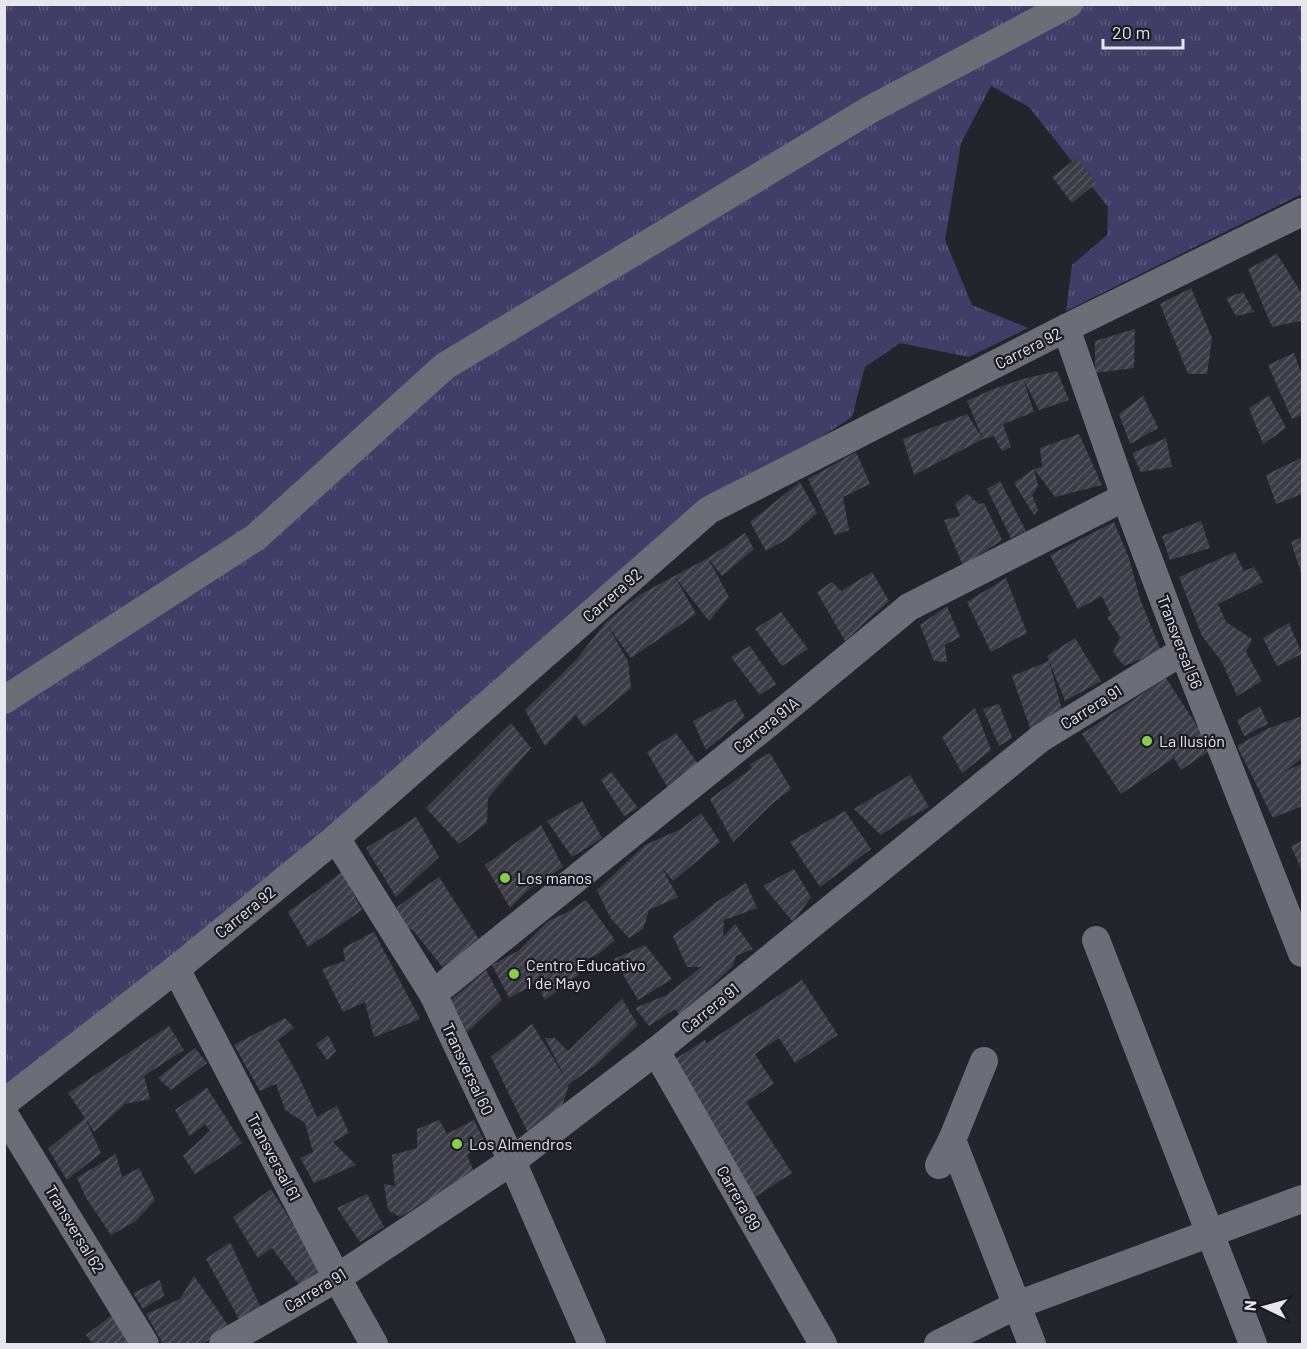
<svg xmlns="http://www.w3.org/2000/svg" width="1307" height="1349" viewBox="0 0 1307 1349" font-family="Barlow,sans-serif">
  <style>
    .grass { fill: url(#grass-tufts) }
    .building { fill: url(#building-hatch) }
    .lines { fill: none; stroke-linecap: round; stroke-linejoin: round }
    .minor { stroke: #6d6d77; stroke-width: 28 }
    .poi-dot { fill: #87cf4a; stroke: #1b1a23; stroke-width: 2 }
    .labels { text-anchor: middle; stroke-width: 4.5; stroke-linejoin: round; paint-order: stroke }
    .street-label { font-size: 16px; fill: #e6e6ec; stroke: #1b1a23 }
    .poi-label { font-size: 16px; fill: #e6e6ec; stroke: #1b1a23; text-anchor: start }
  </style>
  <defs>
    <pattern id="grass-tufts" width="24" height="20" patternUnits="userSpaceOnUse" patternTransform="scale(1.5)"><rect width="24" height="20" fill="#403d67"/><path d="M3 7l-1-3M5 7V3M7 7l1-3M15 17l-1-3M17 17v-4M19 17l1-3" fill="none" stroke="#5c597d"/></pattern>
    <pattern id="building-hatch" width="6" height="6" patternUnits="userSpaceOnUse" patternTransform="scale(1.5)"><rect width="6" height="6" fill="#3d3d47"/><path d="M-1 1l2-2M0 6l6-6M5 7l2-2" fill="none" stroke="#595962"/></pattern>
  </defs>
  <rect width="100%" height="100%" fill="#24242d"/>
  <path class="grass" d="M5 5H1302V194L1066 311 1072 265 1107 235 1108 207 1029 107 991 86 961 143 945 240 972 305 1028 328 969 357 900 343 865 367 852 417 709 510 5 1103Z"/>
  <g class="building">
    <path d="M1077 158 1096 183 1072 203 1052 177Z"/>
    <path d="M1277 254 1302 294V326L1300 321 1272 327 1248 269Z"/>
    <path d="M1191 288 1212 338 1207 374H1188L1160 304Z"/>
    <path d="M1243 292 1254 312 1236 316 1226 298Z"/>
    <path d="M1135 329 1134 368 1095 373V341Z"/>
    <path d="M1294 353 1302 375V415L1292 419 1268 365Z"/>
    <path d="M1057 371 1069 400 1039 410 1023 379Z"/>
    <path d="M1023 379 1034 412 1003 424 1011 447 1002 451 994 436 983 439 914 475 903 439 967 414 983 439 967 401 993 389Z"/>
    <path d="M1143 396 1158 428 1130 444 1119 414Z"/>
    <path d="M1269 396 1286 428 1263 444 1249 408Z"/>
    <path d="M1079 434 1102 485 1055 497 1034 469 1042 467 1040 448Z"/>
    <path d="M1166 438 1172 467 1141 472 1132 453Z"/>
    <path d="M856 452 870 484 843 497 849 530 835 535 808 479Z"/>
    <path d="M1301 458 1302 494 1276 504 1266 475Z"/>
    <path d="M1034 469 1038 486 1032 495 1038 510 1034 515 1014 483Z"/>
    <path d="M1000 481 1026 531 1011 538 987 489Z"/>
    <path d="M800 482 817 513 790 537 766 551 750 522Z"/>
    <path d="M967 494 979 504 984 503 1002 540 963 566 944 520 960 516 955 504Z"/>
    <path d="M1201 521 1210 548 1170 560 1162 536Z"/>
    <path d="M1114 522 1129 558 1140 599 1161 651 1124 666 1113 652 1120 637 1107 617 1111 615 1102 596 1078 609 1050 555Z"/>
    <path d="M745 533 754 549 722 576 708 558 729 597 709 621 675 577 696 614 631 658 607 625 628 661 631 688 584 727 576 715 545 746 525 710 576 660 606 622 641 594 708 558Z"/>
    <path d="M1302 537V576L1291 542Z"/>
    <path d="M1235 552 1244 571 1254 567 1263 582 1218 604 1226 622 1252 639 1246 652 1262 681 1237 696 1222 662 1202 636 1179 577Z"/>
    <path d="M872 572 889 601 845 641 817 592 832 582 841 591Z"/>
    <path d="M1006 578 1027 633 991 652 967 602Z"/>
    <path d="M947 606 960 637 945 645 947 662 934 661 920 625Z"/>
    <path d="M781 612 808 649 782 666 755 629Z"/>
    <path d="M1289 623 1302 654 1277 666 1263 638Z"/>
    <path d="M1075 638 1101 681 1065 701 1047 656Z"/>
    <path d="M750 646 776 684 760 695 731 657Z"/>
    <path d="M1049 661 1062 710 1031 731 1012 676Z"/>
    <path d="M1166 678 1212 749 1181 770 1174 758 1121 794 1082 734Z"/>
    <path d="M735 699 745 717 706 750 693 721Z"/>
    <path d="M999 704 1012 738 999 746 983 709Z"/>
    <path d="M1260 706 1268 724 1244 736 1237 720Z"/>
    <path d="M975 708 991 750 962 773 942 737Z"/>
    <path d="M1302 716V758L1286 771 1302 764V806L1273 818 1237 746 1269 728Z"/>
    <path d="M511 723 531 748 488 798 487 823 459 844 426 808Z"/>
    <path d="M676 733 701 768 672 795 647 752Z"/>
    <path d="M770 753 791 789 772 804 733 842 710 799 752 768 750 764Z"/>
    <path d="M611 772 638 808 624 816 601 780Z"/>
    <path d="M910 775 929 807 900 822 881 835 854 809Z"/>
    <path d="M582 801 602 838 572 857 547 821Z"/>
    <path d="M845 811 871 849 820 887 790 842Z"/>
    <path d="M701 813 720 842 673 881 662 868 678 897 649 910 643 929 629 938 611 919 597 890 645 845 681 829Z"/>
    <path d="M416 817 439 857 396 897 366 848Z"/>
    <path d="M541 825 563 867 528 890 510 908 485 865Z"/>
    <path d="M1302 841V871L1291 846Z"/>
    <path d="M794 869 811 897 793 922 763 886Z"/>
    <path d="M342 872 362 910 308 947 288 912Z"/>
    <path d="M439 877 482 944 444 969 412 929 400 933 397 907Z"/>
    <path d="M746 883 757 908 724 920 723 937 735 924 753 949 736 956 733 966 680 1016 675 1009 649 1026 635 1008 667 995 701 967H687L673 936 715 903Z"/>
    <path d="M586 900 615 940 598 954 589 958 578 968V975L545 1000 536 983 509 998 492 965 518 951 548 921 568 912Z"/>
    <path d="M374 932 420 1019 374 1037 365 1002 343 1012 322 969 345 961 343 948Z"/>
    <path d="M645 945 672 979 638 1000 614 959Z"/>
    <path d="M486 970 502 1000 467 1032 451 1000Z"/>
    <path d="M802 980 838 1035 795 1063 779 1038 755 1054 774 1084 746 1102 792 1173 755 1197 669 1063 705 1040 707 1043Z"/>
    <path d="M622 999 638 1025 596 1065 569 1084 560 1113 529 1135 491 1057 532 1024 566 1079 545 1038H555L568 1051Z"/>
    <path d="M285 1018 294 1028 278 1040 299 1077 317 1117 337 1106 349 1133 333 1142 356 1165 314 1183 300 1158 313 1152 305 1123 285 1110 276 1084 260 1091 234 1045Z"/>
    <path d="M169 1026 184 1050 144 1076 150 1099 125 1104 94 1132 85 1118 101 1153 67 1180 48 1149 85 1118 68 1093Z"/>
    <path d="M328 1035 336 1051 327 1060 316 1044Z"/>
    <path d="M195 1048 207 1063 171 1090 158 1078Z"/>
    <path d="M207 1088 242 1143 195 1174 183 1156 210 1131 205 1124 190 1136 175 1110Z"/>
    <path d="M439 1120 447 1134 474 1120 486 1145 467 1155 474 1172 400 1217 388 1210 384 1184 395 1186 392 1155 417 1148V1129Z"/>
    <path d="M116 1154 122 1177 139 1168 155 1200 136 1221 111 1235 86 1198 77 1178Z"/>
    <path d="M271 1189 322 1271 299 1285 272 1248 258 1258 233 1217Z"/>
    <path d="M367 1194 384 1227 360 1242 337 1208Z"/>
    <path d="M230 1242 261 1308 240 1321 206 1259Z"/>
    <path d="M194 1276 230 1328 202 1344H163L146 1314 180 1299Z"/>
    <path d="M160 1280 164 1296 143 1309 133 1293Z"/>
    <path d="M112 1315 133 1344H93L86 1335Z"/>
  </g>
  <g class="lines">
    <g class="minor">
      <path d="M1066 328 1125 497 1183 651 1302 953"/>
      <path d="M4 700 256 537 445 366 871 109 1069 4"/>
      <path d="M336 838 433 994 512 1161 592 1344"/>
      <path d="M1096 940 1253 1344"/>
      <path d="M176 969 337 1278 374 1344"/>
      <path d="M433 994 770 722 909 607 1125 497"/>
      <path d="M656 1051 823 1344"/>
      <path d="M4 1103 176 969 336 838 709 510 1066 328 1302 212"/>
      <path d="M4 1114 145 1344"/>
      <path d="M952 1140 1032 1344"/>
      <path d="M939 1165 952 1140 984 1061"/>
      <path d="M223 1344 337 1278 512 1161 656 1051 1041 738 1183 651"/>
      <path d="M938 1344 1017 1305 1302 1199"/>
    </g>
  </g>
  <g class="poi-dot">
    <circle cx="1147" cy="741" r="6"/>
    <circle cx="505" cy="878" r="6"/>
    <circle cx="514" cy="974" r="6"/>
    <circle cx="457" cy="1144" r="6"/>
  </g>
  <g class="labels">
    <g class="street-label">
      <text transform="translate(1028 348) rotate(-27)" y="6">Carrera 92</text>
      <text transform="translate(612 595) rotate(-41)" y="6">Carrera 92</text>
      <text transform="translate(1180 642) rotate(69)" y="6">Transversal 56</text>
      <text transform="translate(1091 707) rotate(-32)" y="6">Carrera 91</text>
      <text transform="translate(766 725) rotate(-39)" y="6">Carrera 91A</text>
      <text transform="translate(245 912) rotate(-39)" y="6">Carrera 92</text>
      <text transform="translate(710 1008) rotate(-39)" y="6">Carrera 91</text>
      <text transform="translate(468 1069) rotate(65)" y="6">Transversal 60</text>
      <text transform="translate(274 1157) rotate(62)" y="6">Transversal 61</text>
      <text transform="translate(739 1198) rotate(60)" y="6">Carrera 89</text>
      <text transform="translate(75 1229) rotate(59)" y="6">Transversal 62</text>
      <text transform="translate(315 1290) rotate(-31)" y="6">Carrera 91</text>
    </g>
    <g class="poi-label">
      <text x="1159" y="747">La Ilusión</text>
      <text x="517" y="884">Los manos</text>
      <text x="526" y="971">Centro Educativo<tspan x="526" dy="18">1 de Mayo</tspan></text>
      <text x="469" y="1150">Los Almendros</text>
    </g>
  </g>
  <rect width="1307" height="1349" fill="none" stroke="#e6e6ec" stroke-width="12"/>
  <g transform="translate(1265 1307) rotate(275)" stroke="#1b1a23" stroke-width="4.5" paint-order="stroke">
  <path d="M0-4.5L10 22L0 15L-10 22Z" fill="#e6e6ec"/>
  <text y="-9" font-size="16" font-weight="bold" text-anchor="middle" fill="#e6e6ec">N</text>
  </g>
  <path d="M1103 39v9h80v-9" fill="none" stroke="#e6e6ec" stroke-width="3"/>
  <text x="1112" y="39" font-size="18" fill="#e6e6ec" stroke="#1b1a23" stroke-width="4.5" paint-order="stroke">20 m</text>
</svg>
